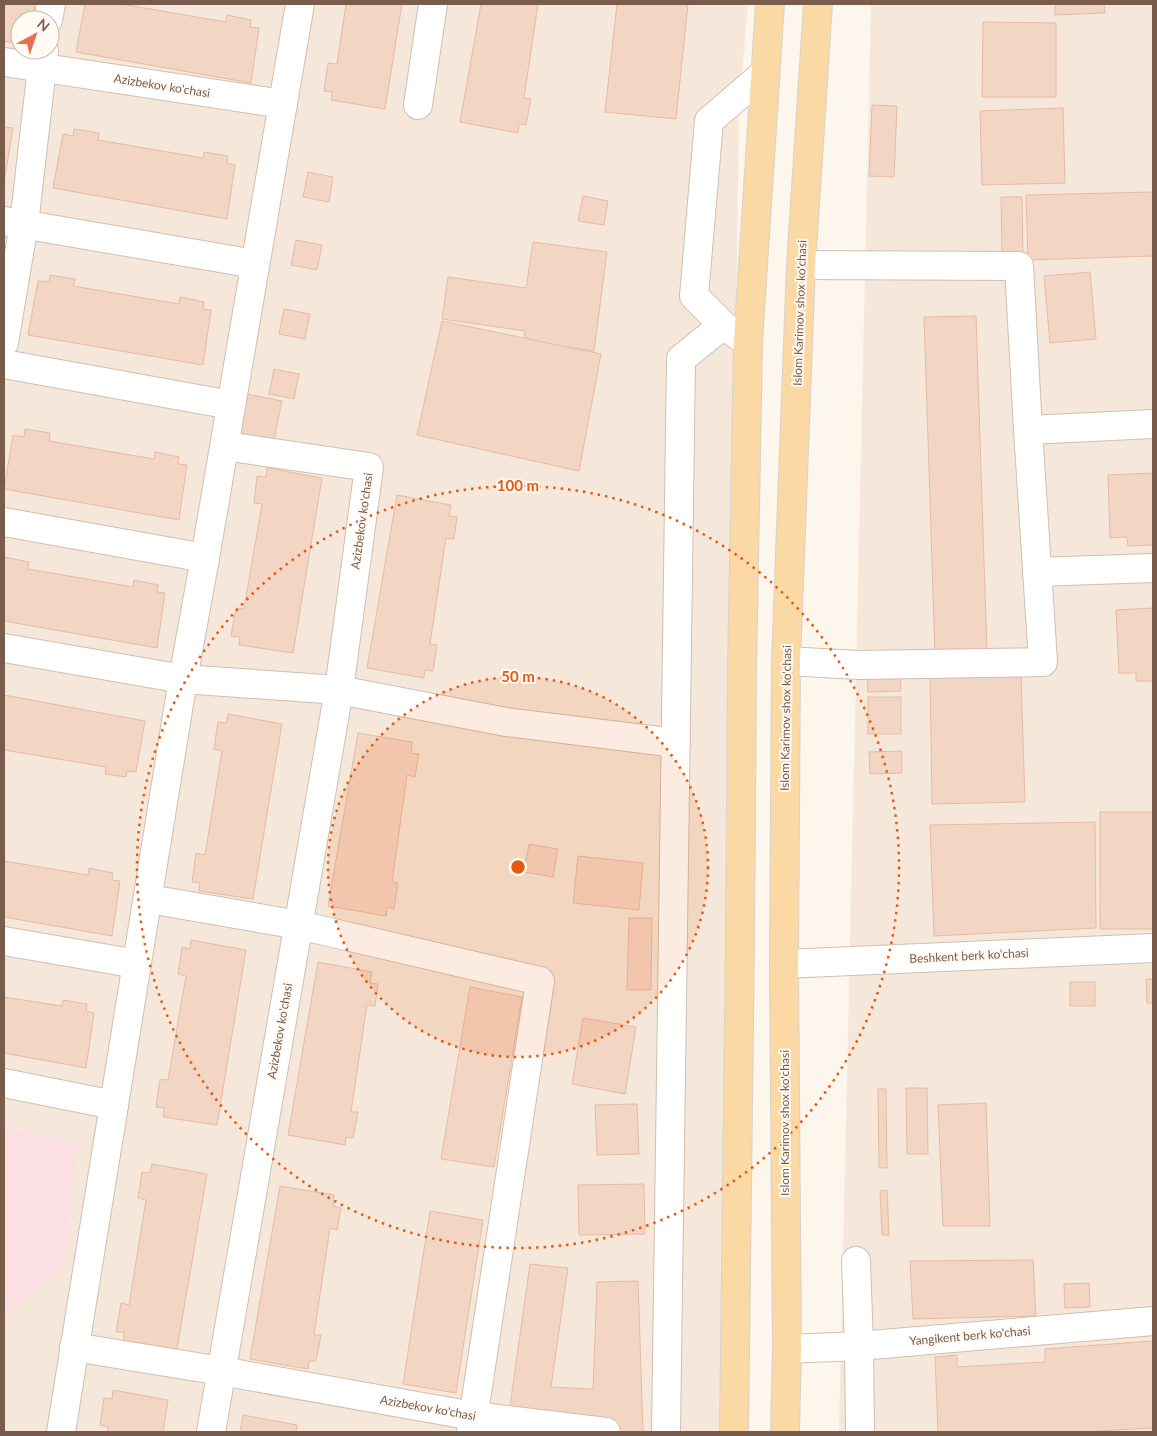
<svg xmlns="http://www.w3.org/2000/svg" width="1157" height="1436" viewBox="0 0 1157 1436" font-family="Lato,sans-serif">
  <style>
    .residential { fill: #f5e8da; fill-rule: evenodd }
    .medical { fill: #fbdfe3 }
    .building { fill: #f3d5c3; stroke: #e6bba3 }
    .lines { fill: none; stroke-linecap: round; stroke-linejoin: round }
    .minor-casing { stroke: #d1beb0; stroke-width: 30 }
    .major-casing { stroke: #dad1cd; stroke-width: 30 }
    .minor { stroke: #fff; stroke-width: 28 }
    .major { stroke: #fbd9a5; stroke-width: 28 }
    .ring { fill: none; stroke: #e8590c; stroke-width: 2.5; stroke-dasharray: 2.5 5 }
    .labels { text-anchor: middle; stroke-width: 4; stroke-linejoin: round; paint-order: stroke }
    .street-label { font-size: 12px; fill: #7a5c4d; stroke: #fffaf3 }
    .centre { fill: #e8590c; stroke: #fffaf3; stroke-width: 2.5 }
    .ring-label { font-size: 15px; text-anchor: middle; font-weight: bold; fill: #e8590c; stroke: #fffaf3; stroke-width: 4; stroke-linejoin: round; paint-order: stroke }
  </style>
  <rect width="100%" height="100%" fill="#fdf6ec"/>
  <g class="residential">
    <path d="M4 4H748L739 108 721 1432H4ZM20 20H50V50H20Z"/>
    <path d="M871 4H1153V1432H839Z"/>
  </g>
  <path class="medical" d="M4 1127 77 1143 64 1268 4 1314Z"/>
  <g class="building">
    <path d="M4 4H35L33 20H20V44L4 41Z"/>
    <path d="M85 4H121L226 22 227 15 251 20 250 27 259 28 251 83 76 52Z"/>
    <path d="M346 4H402L385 109 331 100 332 92 324 91 328 63 337 64Z"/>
    <path d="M481 4H538L524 98 531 99 526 125 519 124 518 133 460 122Z"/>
    <path d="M617 4H688L676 119 605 112Z"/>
    <path d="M1055 4H1104L1105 13 1055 15Z"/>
    <path d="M983 22 1056 23V97H982Z"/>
    <path d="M872 105 897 106 894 177 869 176Z"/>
    <path d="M1063 108 1065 183 982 185 980 111Z"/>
    <path d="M4 127 13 128 4 183Z"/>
    <path d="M74 129 99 133 98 140 203 158 204 152 228 156 227 163 235 165 227 219 53 188 63 134 73 136Z"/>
    <path d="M308 172 333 177 329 202 303 197Z"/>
    <path d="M1153 192V256L1028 260 1026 195Z"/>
    <path d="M583 196 608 201 604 225 578 221Z"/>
    <path d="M1001 197H1022L1023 257H1002Z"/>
    <path d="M296 240 322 245 317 270 291 265Z"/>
    <path d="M533 242 607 252 594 351 524 341 525 331 442 319 448 277 526 288Z"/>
    <path d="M1090 272 1096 339 1050 343 1044 276Z"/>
    <path d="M50 275 75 279 73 286 179 304 180 297 204 302 203 309 211 310 203 365 28 335 38 281 49 282Z"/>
    <path d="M284 309 310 314 305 339 279 334Z"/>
    <path d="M976 316 987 652 935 654 924 317Z"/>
    <path d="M442 321 601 354 579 471 417 435Z"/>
    <path d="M274 369 299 374 294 399 269 394Z"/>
    <path d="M247 394 282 401 273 444 239 436Z"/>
    <path d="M25 429 50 433 49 441 154 459 155 452 179 457 178 464 187 465 179 520 4 489 13 435 24 437Z"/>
    <path d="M267 468 322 478 293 653 239 645 240 637 231 636 236 608 244 609 262 504 254 503 257 476 266 477Z"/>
    <path d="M1153 473V545L1128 546 1127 537 1110 538 1108 475Z"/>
    <path d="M397 495 451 505 449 516 457 517 454 539 446 538 430 644 437 645 433 671 425 670 424 678 367 668Z"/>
    <path d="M4 557 29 562 28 569 133 587 134 580 158 585 157 592 165 593 157 648 4 621Z"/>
    <path d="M1153 608V681H1136V673H1119L1116 610Z"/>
    <path d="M867 670H900L901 691 868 692Z"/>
    <path d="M1021 674 1025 802 932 804 930 675Z"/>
    <path d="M4 695 145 721 136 772 127 771 126 777 105 774 106 767 4 750Z"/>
    <rect x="868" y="697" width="33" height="37"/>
    <path d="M228 714 282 724 253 899 199 891 200 883 192 882 196 853 205 855 222 751 214 749 218 722 226 723Z"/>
    <path d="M358 733 412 742 411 753 419 754 415 777 407 775 392 882 398 883 394 909 387 907 386 916 328 906Z"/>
    <path d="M902 751V773L870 774 869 752Z"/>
    <rect x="1100" y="812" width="53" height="117"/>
    <path d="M1095 822 1096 928 934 936 930 825Z"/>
    <path d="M529 844 558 849 553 877 524 872Z"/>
    <path d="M578 856 643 863 639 910 573 903Z"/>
    <path d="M4 861 88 875 89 868 113 873 112 880 120 881 112 936 4 917Z"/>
    <path d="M629 918H652L651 990H627Z"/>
    <path d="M191 940 246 950 217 1125 163 1117 164 1108 156 1107 160 1079 168 1080 186 976 178 974 182 947 190 949Z"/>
    <path d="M318 962 372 972 370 983 378 984 375 1006 367 1005 351 1112H358L353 1138 346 1137 345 1145 288 1135Z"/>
    <path d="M1146 979H1153V1003H1147Z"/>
    <rect x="1070" y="982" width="25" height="24"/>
    <path d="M470 987 522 997 494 1167 441 1159Z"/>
    <path d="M4 997 62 1006 63 1000 87 1004 86 1011 94 1013 86 1068 4 1053Z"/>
    <path d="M583 1018 636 1027 625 1094 572 1084Z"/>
    <path d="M906 1088H927L928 1154H907Z"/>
    <path d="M878 1089H886L887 1168H879Z"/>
    <path d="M986 1103 990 1226H943L938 1105Z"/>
    <path d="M637 1104 639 1154 597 1155 595 1105Z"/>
    <path d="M152 1164 207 1174 177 1349 124 1341V1332H116L121 1303 129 1305 146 1200 138 1198 142 1172 150 1173Z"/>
    <path d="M644 1184 645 1234 579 1235 578 1185Z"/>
    <path d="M280 1186 334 1195 333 1206 341 1208 337 1230 330 1228 314 1335H321L316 1361H309L308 1369 250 1359Z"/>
    <path d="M887 1190 889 1235H882L880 1191Z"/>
    <path d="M430 1211 483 1220 456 1393 403 1384Z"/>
    <path d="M1033 1260 1036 1316 913 1319 910 1261Z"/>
    <path d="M530 1264 568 1268 551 1387 593 1389 597 1282 638 1281 643 1432H595L509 1413Z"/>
    <path d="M1089 1283 1090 1307 1065 1308 1064 1284Z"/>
    <path d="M1153 1341V1428L1080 1432H938L935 1357 957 1355V1367L1045 1362V1349Z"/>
    <path d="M113 1390 168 1400 163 1432H107L108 1427 100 1425 104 1398 112 1399Z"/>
    <path d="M243 1415 297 1425 296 1432H240Z"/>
  </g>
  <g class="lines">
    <g class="minor-casing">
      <g id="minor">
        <path d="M48 20 51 4"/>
        <path d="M4 62 283 104"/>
        <path d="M418 105 433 4"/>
        <path d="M4 221 255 264"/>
        <path d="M801 265 1019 266 1028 430"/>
        <path d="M738 336 723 325 694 296 709 121 765 73"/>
        <path d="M4 343 24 224 44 50"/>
        <path d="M4 364 231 405"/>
        <path d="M4 522 205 558"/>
        <path d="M1037 572 1153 568"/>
        <path d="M4 648 183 679 339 690 506 722 676 743"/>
        <path d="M786 661 859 665 1043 662 1028 430 1153 424"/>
        <path d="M149 899 299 925 540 981 471 1432"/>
        <path d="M4 941 137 964"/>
        <path d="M784 964 1153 948"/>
        <path d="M4 1083 114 1105"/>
        <path d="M856 1261 859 1346 860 1432"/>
        <path d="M74 1347 221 1371 473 1416 606 1432"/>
        <path d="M787 1349 859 1346 1153 1321"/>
        <path d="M61 1432 183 679 205 558 300 4"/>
        <path d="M211 1432 339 690 369 467 225 446"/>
        <path d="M666 1432 681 359 723 325"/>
      </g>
    </g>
    <g class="major-casing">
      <g id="major">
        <path d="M734 1432 740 940 742 670 748 342 770 4"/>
        <path d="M785 1432 787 1349 784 964 786 661 801 265 818 4"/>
      </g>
    </g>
    <use href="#minor" class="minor"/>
    <use href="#major" class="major"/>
  </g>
  <circle cx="518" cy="867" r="190" fill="#e8590c" fill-opacity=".12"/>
  <g class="ring">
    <circle cx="518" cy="867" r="190"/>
    <circle cx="518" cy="867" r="381"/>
  </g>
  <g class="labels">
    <g class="street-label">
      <text transform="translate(162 86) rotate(9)" y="4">Azizbekov ko'chasi</text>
      <text transform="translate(800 313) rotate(-88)" y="4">Islom Karimov shox ko'chasi</text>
      <text transform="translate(362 521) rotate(-82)" y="4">Azizbekov ko'chasi</text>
      <text transform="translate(786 718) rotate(-89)" y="4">Islom Karimov shox ko'chasi</text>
      <text transform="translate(969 956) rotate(-3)" y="4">Beshkent berk ko'chasi</text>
      <text transform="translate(280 1031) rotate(-80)" y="4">Azizbekov ko'chasi</text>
      <text transform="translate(785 1123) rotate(-90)" y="4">Islom Karimov shox ko'chasi</text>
      <text transform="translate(970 1336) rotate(-5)" y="4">Yangikent berk ko'chasi</text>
      <text transform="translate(428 1408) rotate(10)" y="4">Azizbekov ko'chasi</text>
    </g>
  </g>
  <circle cx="518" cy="867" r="8" class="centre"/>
  <g class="ring-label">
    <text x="518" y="491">100 m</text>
    <text x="518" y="682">50 m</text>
  </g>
  <rect width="1157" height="1436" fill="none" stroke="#7a5c4d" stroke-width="10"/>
  <g transform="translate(35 35) rotate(40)"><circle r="24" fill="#fffaf3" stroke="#cabbb1"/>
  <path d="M0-4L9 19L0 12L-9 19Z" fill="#e76f51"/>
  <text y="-8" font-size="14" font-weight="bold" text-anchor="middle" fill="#7a5c4d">N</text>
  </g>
</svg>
